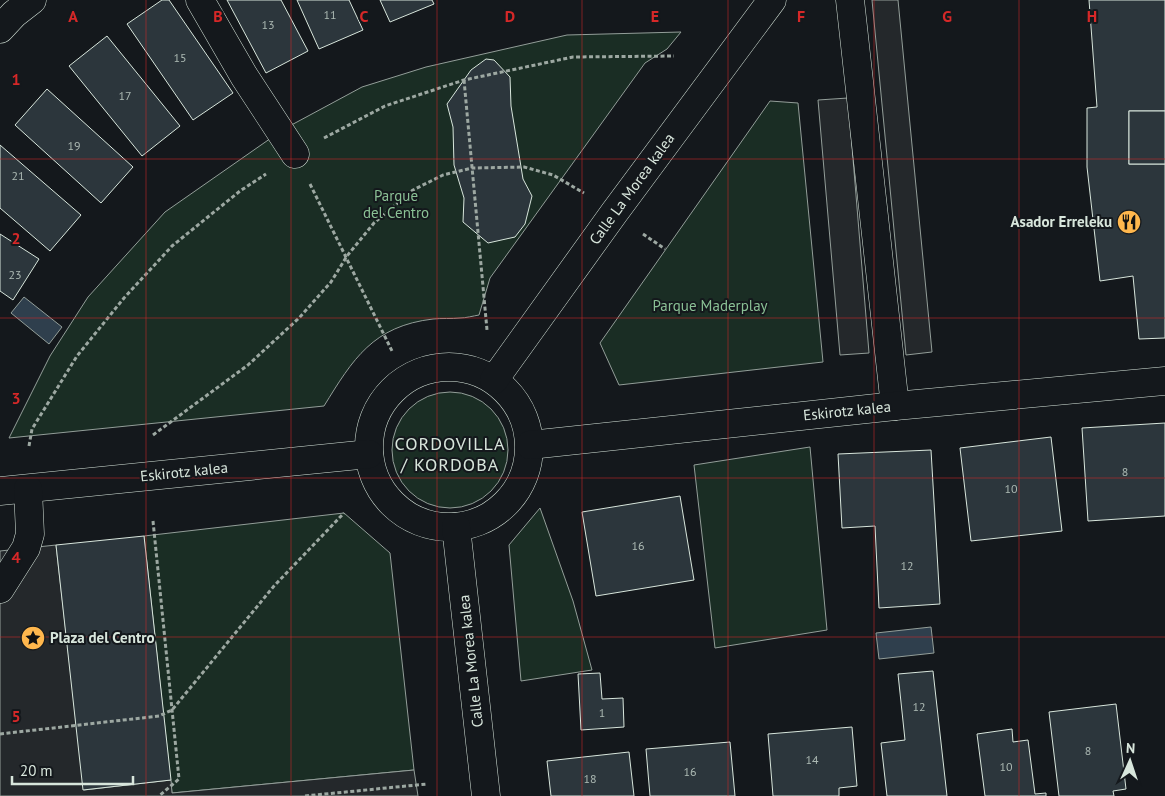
<svg xmlns="http://www.w3.org/2000/svg" width="1165" height="796" viewBox="0 0 1165 796" font-family="'PT Sans',sans-serif">
  <style>
    .green { fill: #1a2d24; stroke: #939e99 }
    .parking { fill: #24282b; stroke: #939e99 }
    .water { fill: #2f3f4d; stroke: #939e99 }
    .building { fill: #2c363c; stroke: #d8e6dc }
    .lines { fill: none; stroke-linecap: round; stroke-linejoin: round }
    .street-casing { stroke: #d8e6dc; stroke-width: 29 }
    .path { stroke: #9da8a2; stroke-width: 3; stroke-dasharray: 4 2.5; stroke-linecap: butt }
    .street { stroke: #14181c; stroke-width: 28 }
    .grid { fill: none; stroke: #d62828; stroke-width: 1; stroke-opacity: 0.55 }
    .labels { text-anchor: middle; stroke-width: 4; stroke-linejoin: round; paint-order: stroke }
    .number-label { font-size: 12px; fill: #adbab4 }
    .street-label { font-size: 15px; fill: #d8e6dc; stroke: #14181c }
    .park-label { font-size: 15px; fill: #8ac095; stroke: #14181c }
    .poi-label { font-size: 15px; font-weight: bold; fill: #d8e6dc; stroke: #14181c; text-anchor: end }
    .quarter-label { font-size: 18px; letter-spacing: 1px; fill: #d8e6dc; stroke: #14181c }
    .grid-label { font-size: 16px; text-anchor: middle; font-weight: bold; fill: #d62828; stroke: #14181c; stroke-width: 4; stroke-linejoin: round; paint-order: stroke }
  </style>
  <rect width="100%" height="100%" fill="#14181c"/>
  <g class="green">
    <path d="M681 32 667 49 645 63 490 278 479 315C473 316 466 318 460 318 451 319 442 318 433 319 373 326 353 359 324 406L9 438 50 356 88 297 165 212 284 129 362 87 426 67 567 35Z"/>
    <path d="M770 101 798 103 823 362 619 385 600 343Z"/>
    <circle cx="450" cy="450" r="58"/>
    <path d="M810 447 827 630 715 648 694 465Z"/>
    <path d="M540 508 573 601 592 670 521 681 509 545Z"/>
    <path d="M344 513 390 553 414 770 172 793 144 536Z"/>
  </g>
  <g class="parking">
    <path d="M872 0H898L932 352 906 355Z"/>
    <path d="M848 98 869 353 840 355 818 100Z"/>
    <path d="M56 545 84 790 171 780 172 793 414 770 418 796H0V551Z"/>
  </g>
  <g class="water">
    <path d="M24 297 62 327 49 344 11 313Z"/>
    <path d="M931 627 934 653 879 659 876 633Z"/>
  </g>
  <g class="building">
    <path d="M162 0H169L233 93 193 120 127 24Z"/>
    <path d="M227 0H281L308 51 266 73Z"/>
    <path d="M297 0H349L363 30 319 49Z"/>
    <path d="M380 0H432L434 4 390 22Z"/>
    <path d="M1089 0H1165V111H1129V164H1165V338L1139 339 1133 276 1100 281 1087 167V108L1097 107Z"/>
    <path d="M107 36 180 126 142 156 69 66Z"/>
    <path d="M486 59 494 60 510 77 511 106 523 179 532 196 525 224 515 237 488 243 463 222 464 198 454 165 453 127 447 104 471 70Z"/>
    <path d="M47 89 133 167 101 203 15 125Z"/>
    <rect x="1129" y="111" width="36" height="53"/>
    <path d="M0 145 81 215 50 251 0 208Z"/>
    <path d="M0 234 39 259 13 300 0 291Z"/>
    <path d="M1165 423V516L1088 521 1082 428Z"/>
    <path d="M1051 437 1062 531 971 541 960 448Z"/>
    <path d="M931 450 940 604 879 608 875 526 842 528 838 454Z"/>
    <path d="M680 496 694 580 596 596 582 512Z"/>
    <path d="M144 536 171 780 83 790 56 545Z"/>
    <path d="M933 671 947 796H887L881 743 905 740 898 674Z"/>
    <path d="M600 673 602 699 623 698 624 727 581 730 578 674Z"/>
    <path d="M1116 704 1126 789 1113 791 1114 796H1059L1049 712Z"/>
    <path d="M852 727 857 786 839 788V796H773L768 734Z"/>
    <path d="M1012 729 1013 742 1028 740 1035 794 1046 793V796H985L977 734Z"/>
    <path d="M730 742 735 796H650L646 749Z"/>
    <path d="M629 752 634 796H551L547 761Z"/>
  </g>
  <g class="lines">
    <g class="street-casing">
      <g id="street">
        <path d="M200 0 244 76 295 154"/>
        <path d="M850 0 895 406"/>
        <path d="M0 29 14 14 32 0"/>
        <circle cx="449" cy="447" r="80"/>
        <path d="M494 380 614 213 772 0"/>
        <path d="M530 445 895 406 1165 381"/>
        <path d="M0 491 369 454"/>
        <path d="M456 527 486 796"/>
        <path d="M0 589 26 548 30 534 28 489"/>
      </g>
    </g>
    <g class="path">
      <path d="M464 80 487 330"/>
      <path d="M324 138 385 106 464 80 573 57 674 56"/>
      <path d="M310 184 392 351"/>
      <path d="M643 234 665 249"/>
      <path d="M153 435 248 365 299 318 331 282 347 256 374 223 413 190 443 175 472 168 524 167 553 175 584 193"/>
      <path d="M29 446 32 429 77 356 124 298 172 246 240 191 266 174"/>
      <path d="M153 521 179 779 159 796"/>
      <path d="M0 734 159 716 172 710 274 586 344 513"/>
      <path d="M305 796 427 784"/>
    </g>
    <use href="#street" class="street"/>
  </g>
  <path class="grid" d="M146 0V796M291 0V796M437 0V796M582 0V796M728 0V796M874 0V796M1019 0V796M0 159H1165M0 318H1165M0 478H1165M0 637H1165"/>
  <defs>
    <g id="restaurant-disc" transform="scale(1.25)"><circle r="9.5" fill="#ffb74d" stroke="#14181c"/><path d="M-5-6h1v4h1v-4h1v4h1v-4h1v5L-1.5 .5V6h-2V.5L-5-1ZM5-6V6H3V1.5H1.5Q1.5-4 5-6Z" fill="#111"/></g>
    <g id="sight-disc" transform="scale(1.25)"><circle r="9.5" fill="#ffb74d" stroke="#14181c"/><path d="M0-6L1.8-2.2L6-1.7L2.9 1.2L3.7 5.4L0 3.3L-3.7 5.4L-2.9 1.2L-6-1.7L-1.8-2.2Z" fill="#111"/></g>
  </defs>
  <g fill-rule="evenodd">
    <use href="#restaurant-disc" x="1129" y="222"/>
    <use href="#sight-disc" x="33" y="638"/>
  </g>
  <g class="labels">
    <g class="number-label">
      <text x="330" y="19">11</text>
      <text x="268" y="29">13</text>
      <text x="180" y="62">15</text>
      <text x="125" y="100">17</text>
      <text x="74" y="150">19</text>
      <text x="18" y="180">21</text>
      <text x="15" y="279">23</text>
      <text x="1125" y="476">8</text>
      <text x="1011" y="493">10</text>
      <text x="638" y="550">16</text>
      <text x="907" y="570">12</text>
      <text x="919" y="711">12</text>
      <text x="602" y="717">1</text>
      <text x="1088" y="755">8</text>
      <text x="812" y="764">14</text>
      <text x="1006" y="771">10</text>
      <text x="690" y="776">16</text>
      <text x="590" y="783">18</text>
    </g>
    <g class="street-label">
      <text transform="translate(632 189) rotate(-54)" y="5">Calle La Morea kalea</text>
      <text transform="translate(847 411) rotate(-6)" y="5">Eskirotz kalea</text>
      <text transform="translate(184 472) rotate(-6)" y="5">Eskirotz kalea</text>
      <text transform="translate(471 661) rotate(-96)" y="5">Calle La Morea kalea</text>
    </g>
    <g class="park-label">
      <text x="396" y="201">Parque<tspan x="396" dy="17">del Centro</tspan></text>
      <text x="710" y="311">Parque Maderplay</text>
    </g>
    <g class="poi-label">
      <text x="1112" y="227">Asador Erreleku</text>
      <text x="50" y="643" text-anchor="start">Plaza del Centro</text>
    </g>
    <g class="quarter-label">
      <text x="450" y="450">CORDOVILLA<tspan x="450" dy="21">/ KORDOBA</tspan></text>
    </g>
  </g>
  <g class="grid-label">
    <text x="73" y="22">A</text>
    <text x="218" y="22">B</text>
    <text x="364" y="22">C</text>
    <text x="510" y="22">D</text>
    <text x="655" y="22">E</text>
    <text x="801" y="22">F</text>
    <text x="947" y="22">G</text>
    <text x="1092" y="22">H</text>
    <text x="16" y="85">1</text>
    <text x="16" y="244">2</text>
    <text x="16" y="404">3</text>
    <text x="16" y="563">4</text>
    <text x="16" y="722">5</text>
  </g>
  <g transform="translate(1130 761) rotate(3)" stroke="#14181c" stroke-width="4" paint-order="stroke">
  <path d="M0-4L9 19L0 12L-9 19Z" fill="#d8e6dc"/>
  <text y="-8" font-size="14" font-weight="bold" text-anchor="middle" fill="#d8e6dc">N</text>
  </g>
  <path d="M12 776v8h121v-8" fill="none" stroke="#d8e6dc" stroke-width="2.5"/>
  <text x="20" y="776" font-size="15" fill="#d8e6dc" stroke="#14181c" stroke-width="4" paint-order="stroke">20 m</text>
</svg>
